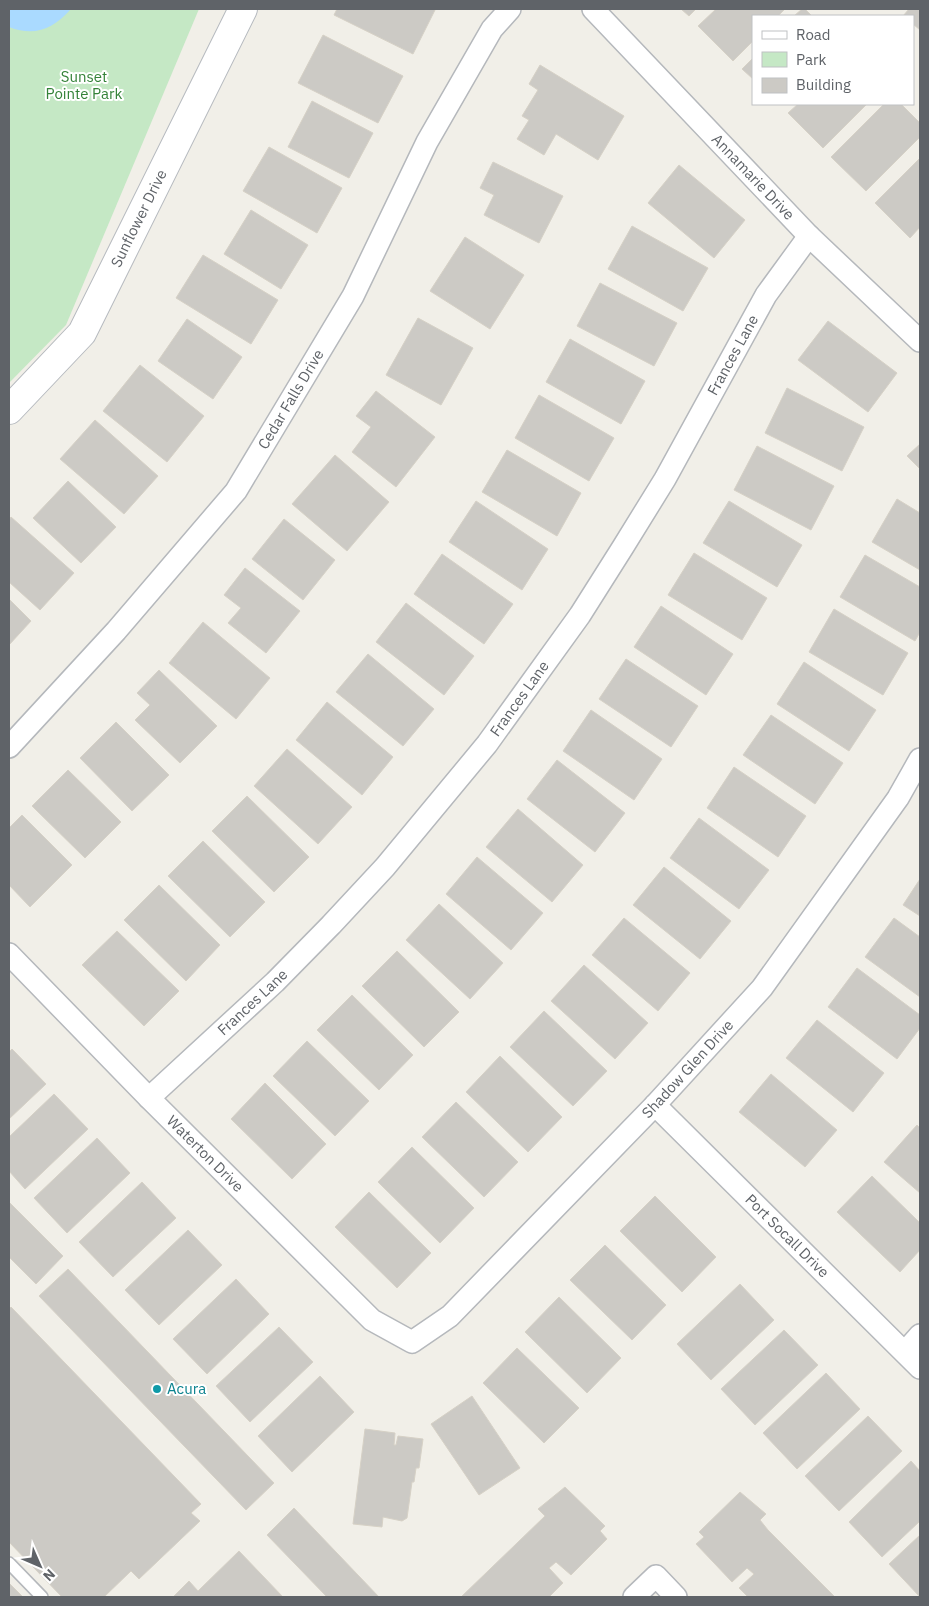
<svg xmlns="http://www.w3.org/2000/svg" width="929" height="1606" viewBox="0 0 929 1606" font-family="'IBM Plex Sans',sans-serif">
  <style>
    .green { fill: #c5e8c5 }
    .water { fill: #aadaff }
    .building { fill: #cccac5; stroke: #d6d1c6 }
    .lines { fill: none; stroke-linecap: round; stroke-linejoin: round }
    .lane-casing { stroke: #b5b8bc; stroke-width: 14 }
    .street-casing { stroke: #b5b8bc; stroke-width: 24 }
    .secondary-casing { stroke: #b6babf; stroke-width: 30 }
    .lane { stroke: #fff; stroke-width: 11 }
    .street { stroke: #fff; stroke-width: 21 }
    .secondary { stroke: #fff; stroke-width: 28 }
    .culture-dot { fill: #0f9aa8; stroke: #fff; stroke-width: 2 }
    .labels { text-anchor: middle; stroke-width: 4; stroke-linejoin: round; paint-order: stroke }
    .park-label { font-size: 15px; fill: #348238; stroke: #fff }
    .street-label { font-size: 15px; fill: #5f6368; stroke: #fff }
    .culture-label { font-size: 15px; fill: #0d838f; stroke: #fff; text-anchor: start }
  </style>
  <rect width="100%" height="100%" fill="#f1efe8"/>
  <path class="green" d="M9 9H199L66 325 9 383Z"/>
  <path class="water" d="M9 9H71C53 29 35 37 9 27Z"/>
  <g class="building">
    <path d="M337 9H432L435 10 413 54 334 15Z"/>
    <path d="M681 9H696L689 16Z"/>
    <path d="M716 9H785L778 16H753V41L733 61 698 26Z"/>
    <path d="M802 9H805L812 16H794Z"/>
    <path d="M909 9H920V30L913 24V16H903Z"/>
    <path d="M323 35 403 76 378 123 298 83Z"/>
    <path d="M753 58V79L742 69Z"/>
    <path d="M540 65 624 116 598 160 556 134 544 155 517 139 529 120 522 116 538 90 529 84Z"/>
    <path d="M312 101 373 133 349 178 288 147Z"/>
    <path d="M798 104H867L823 148 788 113Z"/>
    <path d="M884 104H901L920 123V137L866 191 831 157Z"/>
    <path d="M269 147 342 188 317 233 243 191Z"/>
    <path d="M920 158V227L910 238 875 203Z"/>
    <path d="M493 162 563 196 539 243 484 215 494 195 480 188Z"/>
    <path d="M679 165 745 220 714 258 648 203Z"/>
    <path d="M251 210 308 245 281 289 224 254Z"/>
    <path d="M632 226 708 268 683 311 608 269Z"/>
    <path d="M465 237 524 275 490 329 430 291Z"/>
    <path d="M203 255 278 300 251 344 176 298Z"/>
    <path d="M600 283 677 323 654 366 577 326Z"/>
    <path d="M418 318 473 348 441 405 386 375Z"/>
    <path d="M187 319 242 357 213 399 158 361Z"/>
    <path d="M828 321 897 373 868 412 798 360Z"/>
    <path d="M570 339 645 381 621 424 546 382Z"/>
    <path d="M140 365 204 416 167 462 103 411Z"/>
    <path d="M787 388 864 427 842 471 765 433Z"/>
    <path d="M376 391 435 437 396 487 352 452 371 427 356 416Z"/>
    <path d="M539 395 614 438 589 481 515 438Z"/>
    <path d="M95 420 158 476 124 514 60 459Z"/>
    <path d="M920 444V469L907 456Z"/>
    <path d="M757 446 834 486 811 530 734 490Z"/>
    <path d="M507 450 581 493 557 536 482 492Z"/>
    <path d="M335 455 389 502 347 551 292 504Z"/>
    <path d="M68 481 116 527 81 563 33 518Z"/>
    <path d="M897 499 920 513V570L872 542Z"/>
    <path d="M476 501 548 549 522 590 449 542Z"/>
    <path d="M729 501 802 545 777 587 703 543Z"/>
    <path d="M11 517 74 573 40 610 9 582V520Z"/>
    <path d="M284 519 335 560 303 600 252 559Z"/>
    <path d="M694 553 767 598 742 640 668 595Z"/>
    <path d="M442 554 513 604 484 644 414 594Z"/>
    <path d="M865 555 920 587V632L915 641 840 597Z"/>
    <path d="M245 568 300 611 266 653 228 623 241 608 224 595Z"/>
    <path d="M9 599 31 621 9 645Z"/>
    <path d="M406 603 474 656 444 695 376 642Z"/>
    <path d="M661 606 733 654 706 695 634 647Z"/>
    <path d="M834 609 908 653 883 695 809 652Z"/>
    <path d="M203 622 270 678 236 719 169 663Z"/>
    <path d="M368 654 434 709 403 746 336 692Z"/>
    <path d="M626 659 698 706 671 747 599 699Z"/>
    <path d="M804 662 876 710 849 751 777 704Z"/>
    <path d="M159 670 217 726 180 763 135 720 150 705 137 693Z"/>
    <path d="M327 702 393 757 362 795 296 740Z"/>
    <path d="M591 710 662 759 634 800 563 751Z"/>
    <path d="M771 715 843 763 815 804 743 755Z"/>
    <path d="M116 722 169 775 132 811 80 758Z"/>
    <path d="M287 749 352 807 318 844 254 786Z"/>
    <path d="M557 760 625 813 595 852 527 799Z"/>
    <path d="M734 767 806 816 778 857 707 808Z"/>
    <path d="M68 770 121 822 85 858 32 806Z"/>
    <path d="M247 796 309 857 274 892 212 831Z"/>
    <path d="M518 809 583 865 552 902 486 847Z"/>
    <path d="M22 815 72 865 30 907 9 885V828Z"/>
    <path d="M699 818 769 870 739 909 670 858Z"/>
    <path d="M203 841 265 902 230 937 168 876Z"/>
    <path d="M477 857 543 913 511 950 446 894Z"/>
    <path d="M664 867 731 921 700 959 633 905Z"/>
    <path d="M920 879V916L903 905Z"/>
    <path d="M159 885 220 945 186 981 124 920Z"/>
    <path d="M439 904 503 963 470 999 406 940Z"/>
    <path d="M624 918 690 973 658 1011 592 955Z"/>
    <path d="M894 918 920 937V997L865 957Z"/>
    <path d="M117 931 179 991 144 1026 82 965Z"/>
    <path d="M397 951 459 1012 424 1047 362 986Z"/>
    <path d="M584 965 648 1023 615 1059 551 1001Z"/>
    <path d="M857 968 920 1015V1028L897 1059 828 1007Z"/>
    <path d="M352 995 413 1055 379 1090 317 1030Z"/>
    <path d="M544 1011 607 1071 573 1106 510 1047Z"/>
    <path d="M817 1020 884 1073 853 1112 786 1058Z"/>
    <path d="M307 1041 369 1101 335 1136 273 1076Z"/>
    <path d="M12 1049 46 1084 9 1119V1052Z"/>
    <path d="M500 1056 562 1117 528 1152 466 1092Z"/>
    <path d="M771 1074 837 1130 805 1167 739 1112Z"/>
    <path d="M265 1083 326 1144 292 1179 231 1119Z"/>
    <path d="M54 1094 88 1129 25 1189 9 1171V1137Z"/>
    <path d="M456 1102 518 1162 484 1197 422 1137Z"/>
    <path d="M917 1125 920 1128V1193L884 1162Z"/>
    <path d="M97 1138 130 1173 67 1233 34 1198Z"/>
    <path d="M412 1147 474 1208 440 1243 378 1182Z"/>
    <path d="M872 1176 920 1223V1250L900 1272 837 1212Z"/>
    <path d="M142 1182 176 1218 113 1277 79 1242Z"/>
    <path d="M369 1192 431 1253 397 1288 335 1227Z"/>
    <path d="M655 1196 716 1257 682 1292 620 1231Z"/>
    <path d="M9 1202 63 1256 36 1284 9 1257Z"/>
    <path d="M188 1230 222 1265 159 1325 125 1290Z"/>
    <path d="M605 1245 666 1305 632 1340 570 1280Z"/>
    <path d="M68 1269 274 1483 246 1510 39 1296Z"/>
    <path d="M236 1279 269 1314 207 1374 173 1339Z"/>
    <path d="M740 1284 774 1320 711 1380 677 1344Z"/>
    <path d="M559 1297 621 1358 587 1393 525 1332Z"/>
    <path d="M11 1307 201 1504 191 1513 200 1521 139 1579 131 1571 104 1597H62L9 1542V1309Z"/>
    <path d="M279 1327 313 1362 250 1422 216 1386Z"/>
    <path d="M784 1330 818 1365 755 1425 721 1389Z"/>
    <path d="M517 1348 579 1408 544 1443 483 1383Z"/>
    <path d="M826 1373 860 1409 797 1469 763 1433Z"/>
    <path d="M320 1376 354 1412 292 1472 258 1436Z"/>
    <path d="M472 1396 520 1468 479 1495 431 1424Z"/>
    <path d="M868 1416 902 1451 839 1511 805 1476Z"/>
    <path d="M365 1429 395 1433 394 1445H396L398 1436 423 1439 419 1468H416L414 1482H412L407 1518 402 1521 383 1517 382 1527 353 1524Z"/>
    <path d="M911 1461 920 1471V1521L882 1557 849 1522Z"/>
    <path d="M565 1487 605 1526 600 1531 607 1539 571 1575 556 1562 549 1568 563 1583 549 1597H461L545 1516 538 1509Z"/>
    <path d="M740 1492 766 1514 760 1520 768 1530 835 1597H748L739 1588 754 1574 747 1568 732 1582 696 1544 704 1537 699 1532Z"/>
    <path d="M294 1508 379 1597H327L267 1535Z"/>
    <path d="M920 1535V1597L889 1564Z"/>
    <path d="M239 1551 283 1597H173L189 1581 198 1591Z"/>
    <path d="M9 1583 23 1597H9Z"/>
  </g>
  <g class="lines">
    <g class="lane-casing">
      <path id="lane" d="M9 1563 42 1597"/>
    </g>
    <g class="street-casing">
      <g id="street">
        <path id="s1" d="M593 9 809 236 920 341"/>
        <path id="s2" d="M9 747 116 631 236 491 353 296 427 142 492 29 510 9"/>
        <path id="s3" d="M9 954 149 1098 372 1320 412 1342 450 1316 655 1105 762 988 898 798 920 759"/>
        <path id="s4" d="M149 1098 275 982 331 925 385 867 487 744 580 615 623 547 665 479 766 295 809 236"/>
        <path id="s5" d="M655 1105 920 1368"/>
        <path d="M905 1352 920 1335"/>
        <path d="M634 1597 656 1576 676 1597"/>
      </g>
    </g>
    <g class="secondary-casing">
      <g id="secondary">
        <path id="s6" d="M9 410 82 333 243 9"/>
      </g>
    </g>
    <use href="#lane" class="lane"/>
    <use href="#street" class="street"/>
    <use href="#secondary" class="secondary"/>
  </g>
  <circle class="culture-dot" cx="157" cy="1389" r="5"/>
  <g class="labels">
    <g class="park-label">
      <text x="84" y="82">Sunset<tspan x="84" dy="17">Pointe Park</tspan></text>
    </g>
    <g class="street-label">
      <text dy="5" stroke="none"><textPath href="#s1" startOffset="232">Annamarie Drive</textPath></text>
      <text dy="5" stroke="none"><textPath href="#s6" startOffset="234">Sunflower Drive</textPath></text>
      <text dy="5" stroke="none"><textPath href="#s4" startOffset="951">Frances Lane</textPath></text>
      <text dy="5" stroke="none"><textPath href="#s2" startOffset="449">Cedar Falls Drive</textPath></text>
      <text dy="5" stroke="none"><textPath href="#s4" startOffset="546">Frances Lane</textPath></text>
      <text dy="5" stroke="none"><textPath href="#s4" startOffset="141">Frances Lane</textPath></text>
      <text dy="5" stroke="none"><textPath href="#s3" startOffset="950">Shadow Glen Drive</textPath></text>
      <text dy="5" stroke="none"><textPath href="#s3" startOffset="280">Waterton Drive</textPath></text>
      <text dy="5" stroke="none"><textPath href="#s5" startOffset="186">Port Socall Drive</textPath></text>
    </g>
    <g class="culture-label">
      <text x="167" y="1394">Acura</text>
    </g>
  </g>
  <rect width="929" height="1606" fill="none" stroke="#5f6368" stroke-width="20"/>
  <rect x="752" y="15" width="162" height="90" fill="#ffffff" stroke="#bfc1c3"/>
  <rect x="762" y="31" width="25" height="8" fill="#ffffff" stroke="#bfc1c3"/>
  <text x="796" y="40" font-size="15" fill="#5f6368">Road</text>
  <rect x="762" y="52" width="25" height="15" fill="#c5e8c5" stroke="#bfc1c3"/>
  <text x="796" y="65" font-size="15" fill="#5f6368">Park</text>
  <rect x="762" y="78" width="25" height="15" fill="#cccac5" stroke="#bfc1c3"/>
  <text x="796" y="90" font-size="15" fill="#5f6368">Building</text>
  <g transform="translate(40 1566) rotate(135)" stroke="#ffffff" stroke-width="4" paint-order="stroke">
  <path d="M0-4L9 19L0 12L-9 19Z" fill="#5f6368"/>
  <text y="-8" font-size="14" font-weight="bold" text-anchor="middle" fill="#5f6368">N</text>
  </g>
</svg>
